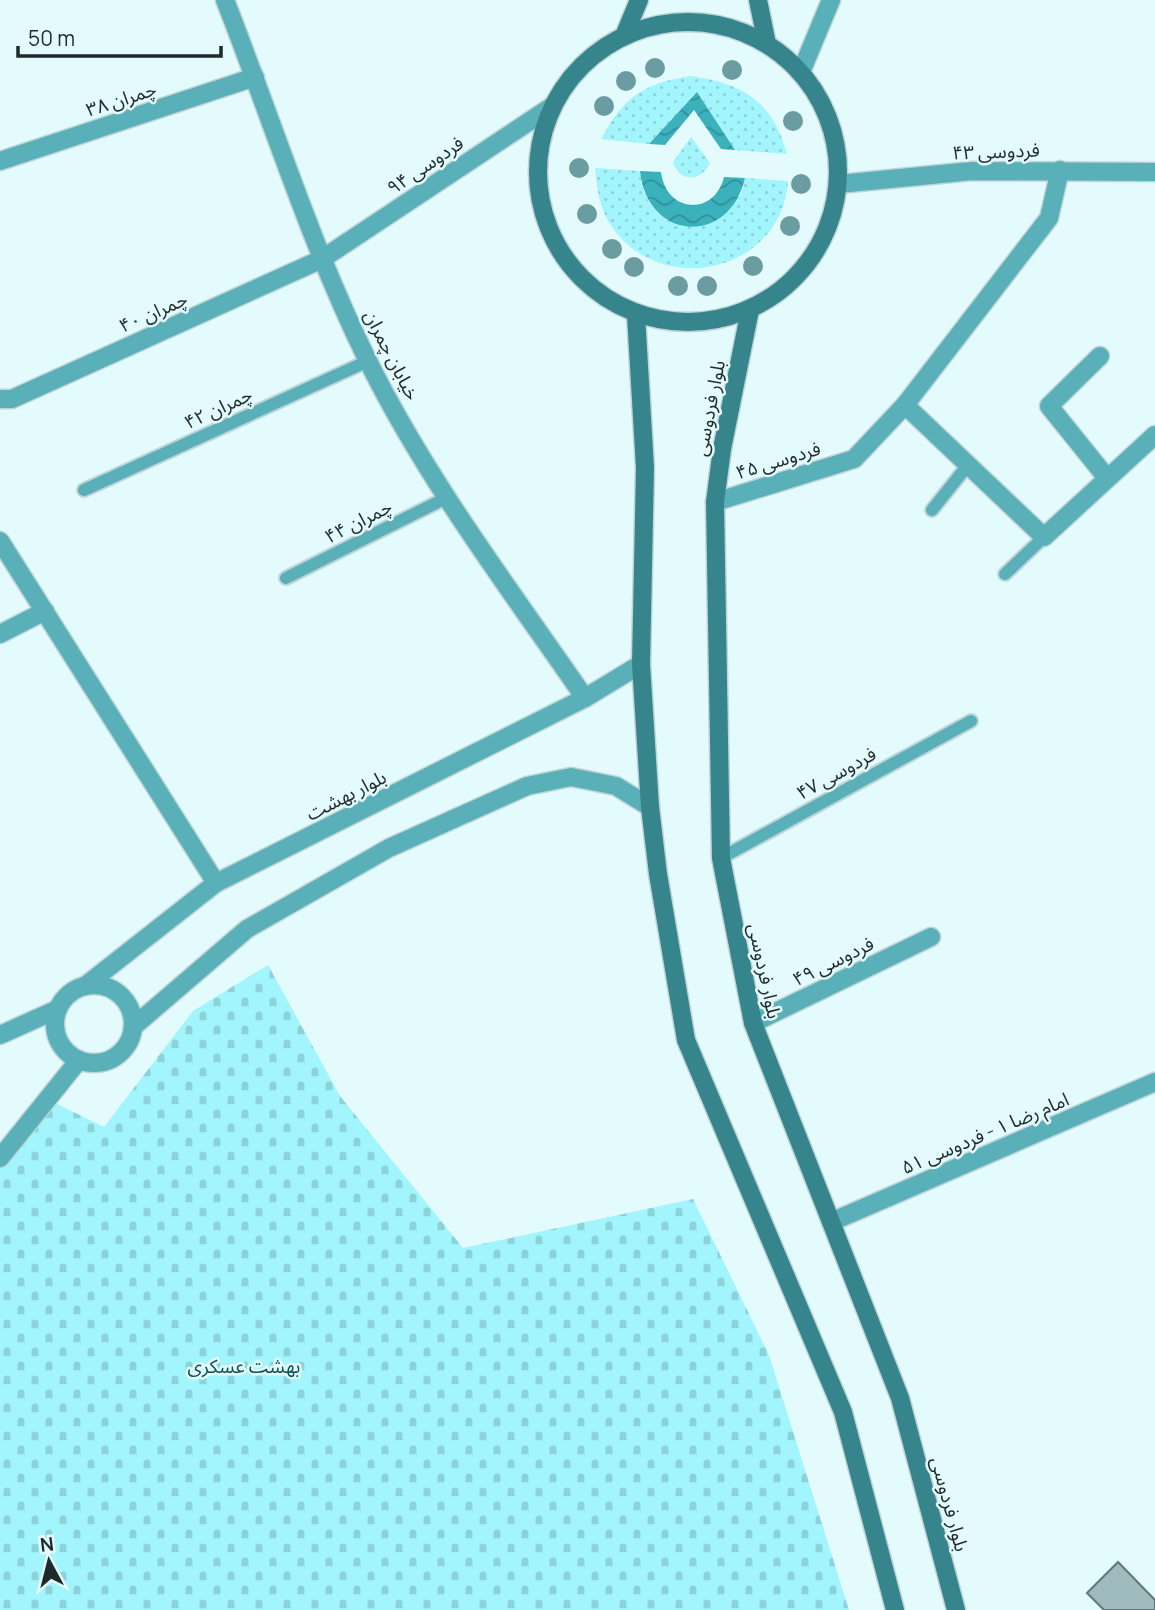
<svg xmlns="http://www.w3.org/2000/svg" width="1155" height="1610" viewBox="0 0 1155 1610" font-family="Manrope,'Noto Sans Arabic',sans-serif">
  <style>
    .grass { fill: url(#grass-dots) }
    .cemetery { fill: url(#cemetery-stones) }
    .water { fill: url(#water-waves) }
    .building { fill: #9fbbbe; stroke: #5e787b; stroke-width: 2 }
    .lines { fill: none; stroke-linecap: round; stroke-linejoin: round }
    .service-casing { stroke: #c0d5d7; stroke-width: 16 }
    .minor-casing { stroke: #c0d5d7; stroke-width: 21 }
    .tertiary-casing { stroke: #c0d5d7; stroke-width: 21 }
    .secondary-casing { stroke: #c0d5d7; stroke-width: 21 }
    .service { stroke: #59b0b9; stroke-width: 12 }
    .minor { stroke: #59b0b9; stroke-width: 18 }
    .tertiary { stroke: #59b0b9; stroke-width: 18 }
    .secondary { stroke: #36858d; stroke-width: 18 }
    .tree { fill: #6b9ca1 }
    .labels { text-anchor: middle; stroke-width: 5; stroke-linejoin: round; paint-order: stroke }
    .street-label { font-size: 19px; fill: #1f2a2b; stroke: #e3fbfd }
    .park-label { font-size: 19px; fill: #094f55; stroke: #e3fbfd }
  </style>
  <defs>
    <pattern id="grass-dots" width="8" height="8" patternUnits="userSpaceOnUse" patternTransform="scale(1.75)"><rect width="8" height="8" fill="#a2f5fd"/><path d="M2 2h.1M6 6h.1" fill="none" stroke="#8bd2d9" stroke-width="1.8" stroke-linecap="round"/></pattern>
    <pattern id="cemetery-stones" width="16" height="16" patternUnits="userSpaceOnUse" patternTransform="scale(1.75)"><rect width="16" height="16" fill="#a2f5fd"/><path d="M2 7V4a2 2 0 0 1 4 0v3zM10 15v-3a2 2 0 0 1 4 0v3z" fill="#8bd2d9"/></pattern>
    <pattern id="water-waves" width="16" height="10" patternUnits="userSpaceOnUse" patternTransform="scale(1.75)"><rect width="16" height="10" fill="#3bb1bc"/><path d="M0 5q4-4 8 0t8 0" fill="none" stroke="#319099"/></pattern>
  </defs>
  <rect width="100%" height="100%" fill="#e3fbfd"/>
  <g class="grass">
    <path d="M690 76C742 83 773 101 787 154L735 150 697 92 649 144 601 139C624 97 642 84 690 76Z"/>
    <path d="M691 137 710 163C701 182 680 183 673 162Z"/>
    <path d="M595 168 640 171C642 194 649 208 669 221L741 195 745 178 788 181C782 273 659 300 610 224 599 207 597 187 595 168Z"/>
  </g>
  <path class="cemetery" d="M268 965 340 1096 463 1248 693 1199 769 1355 849 1610H0V1166L51 1101 104 1127 193 1011Z"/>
  <g class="water">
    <path d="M697 92 735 150 721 149 694 110 665 145 649 144Z"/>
    <path d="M640 171 661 172C666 213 714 217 724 177L745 178C729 247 647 241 640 171Z"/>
  </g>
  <path class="building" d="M1118 1562 1155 1600V1610H1104L1087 1593Z"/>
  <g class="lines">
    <g class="service-casing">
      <g id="service">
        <path d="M84 490 368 361"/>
        <path d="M932 510 968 465"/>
        <path d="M1005 574 1044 537"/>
        <path d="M286 578 446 498"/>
        <path d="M721 858 971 721"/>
      </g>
    </g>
    <g class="minor-casing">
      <g id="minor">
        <path d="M225 0C272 120 310 243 367 359 426 479 509 588 585 698"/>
        <path d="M801 72 831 0"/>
        <path d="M0 161 255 77"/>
        <path d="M839 184 972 171 1155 172"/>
        <path d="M1100 356 1049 406 1107 478"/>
        <path d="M0 399H12L322 259 551 107"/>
        <path d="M905 405 1044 537 1155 435"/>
        <path d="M715 502 854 459 905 405 1049 218 1060 170"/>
        <path d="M0 541 216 883"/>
        <path d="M0 634 45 611"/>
        <circle cx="94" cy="1024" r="39"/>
        <path d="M753 1023 931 937"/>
        <path d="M0 1035 58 1009"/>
        <path d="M0 1158 79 1060"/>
        <path d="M831 1222 1155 1082"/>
      </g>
    </g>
    <g class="tertiary-casing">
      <g id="tertiary">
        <path d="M85 986 216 883 585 698 641 664"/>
        <path d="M133 1027 247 929 389 848 527 786 571 777 616 786 650 807"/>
      </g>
    </g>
    <g class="secondary-casing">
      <g id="secondary">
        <path d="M758 0 767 44"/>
        <circle cx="688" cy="172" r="150"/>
        <path d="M624 36 639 0"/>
        <path d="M750 310 722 449 715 502 721 858 753 1023 900 1398 956 1610"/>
        <path d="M636 315 645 468 641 664 650 807 658 874 686 1040 843 1412 895 1610"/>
      </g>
    </g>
    <use href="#service" class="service"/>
    <use href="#minor" class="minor"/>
    <use href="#tertiary" class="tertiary"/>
    <use href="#secondary" class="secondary"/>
  </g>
  <g class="tree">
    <circle cx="655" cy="68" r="10"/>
    <circle cx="732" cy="70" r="10"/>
    <circle cx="626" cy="81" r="10"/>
    <circle cx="604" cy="106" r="10"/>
    <circle cx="793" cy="121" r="10"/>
    <circle cx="579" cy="168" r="10"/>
    <circle cx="801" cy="184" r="10"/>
    <circle cx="587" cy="214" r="10"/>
    <circle cx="790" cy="226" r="10"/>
    <circle cx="612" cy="249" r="10"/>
    <circle cx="753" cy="266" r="10"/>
    <circle cx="634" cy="267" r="10"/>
    <circle cx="678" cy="286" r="10"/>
    <circle cx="707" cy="286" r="10"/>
  </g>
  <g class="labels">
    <g class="street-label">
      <text transform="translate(121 99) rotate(-18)" y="7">چمران ۳۸</text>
      <text transform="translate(996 151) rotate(-2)" y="7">فردوسی ۴۳</text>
      <text transform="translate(425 165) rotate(-34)" y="7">فردوسی ۹۴</text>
      <text transform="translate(153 312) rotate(-24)" y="7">چمران ۴۰</text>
      <text transform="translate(392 355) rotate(63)" y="7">خیابان چمران</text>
      <text transform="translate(218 408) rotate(-25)" y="7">چمران ۴۲</text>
      <text transform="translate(709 408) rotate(-79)" y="7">بلوار فردوسی</text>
      <text transform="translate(778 460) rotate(-17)" y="7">فردوسی ۴۵</text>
      <text transform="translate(358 521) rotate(-27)" y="7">چمران ۴۴</text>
      <text transform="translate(836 773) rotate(-29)" y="7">فردوسی ۴۷</text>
      <text transform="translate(346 795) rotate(-27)" y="7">بلوار بهشت</text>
      <text transform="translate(833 961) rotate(-26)" y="7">فردوسی ۴۹</text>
      <text transform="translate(765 971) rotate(78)" y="7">بلوار فردوسی</text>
      <text transform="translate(985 1133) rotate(-23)" y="7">امام رضا ۱ - فردوسی ۵۱</text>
      <text transform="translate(950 1504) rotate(75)" y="7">بلوار فردوسی</text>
    </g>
    <g class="park-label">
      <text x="244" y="1373">بهشت عسکری</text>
    </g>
  </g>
  <g transform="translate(49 1561) rotate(353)" stroke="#e3fbfd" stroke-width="5" paint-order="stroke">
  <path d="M0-5L12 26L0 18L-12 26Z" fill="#1f2a2b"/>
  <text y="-10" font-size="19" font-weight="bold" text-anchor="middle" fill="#1f2a2b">N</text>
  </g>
  <path d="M18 46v10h203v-10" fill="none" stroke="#1f2a2b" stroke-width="3.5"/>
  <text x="28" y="46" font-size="21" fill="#1f2a2b" stroke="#e3fbfd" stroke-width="5" paint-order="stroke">50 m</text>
</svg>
